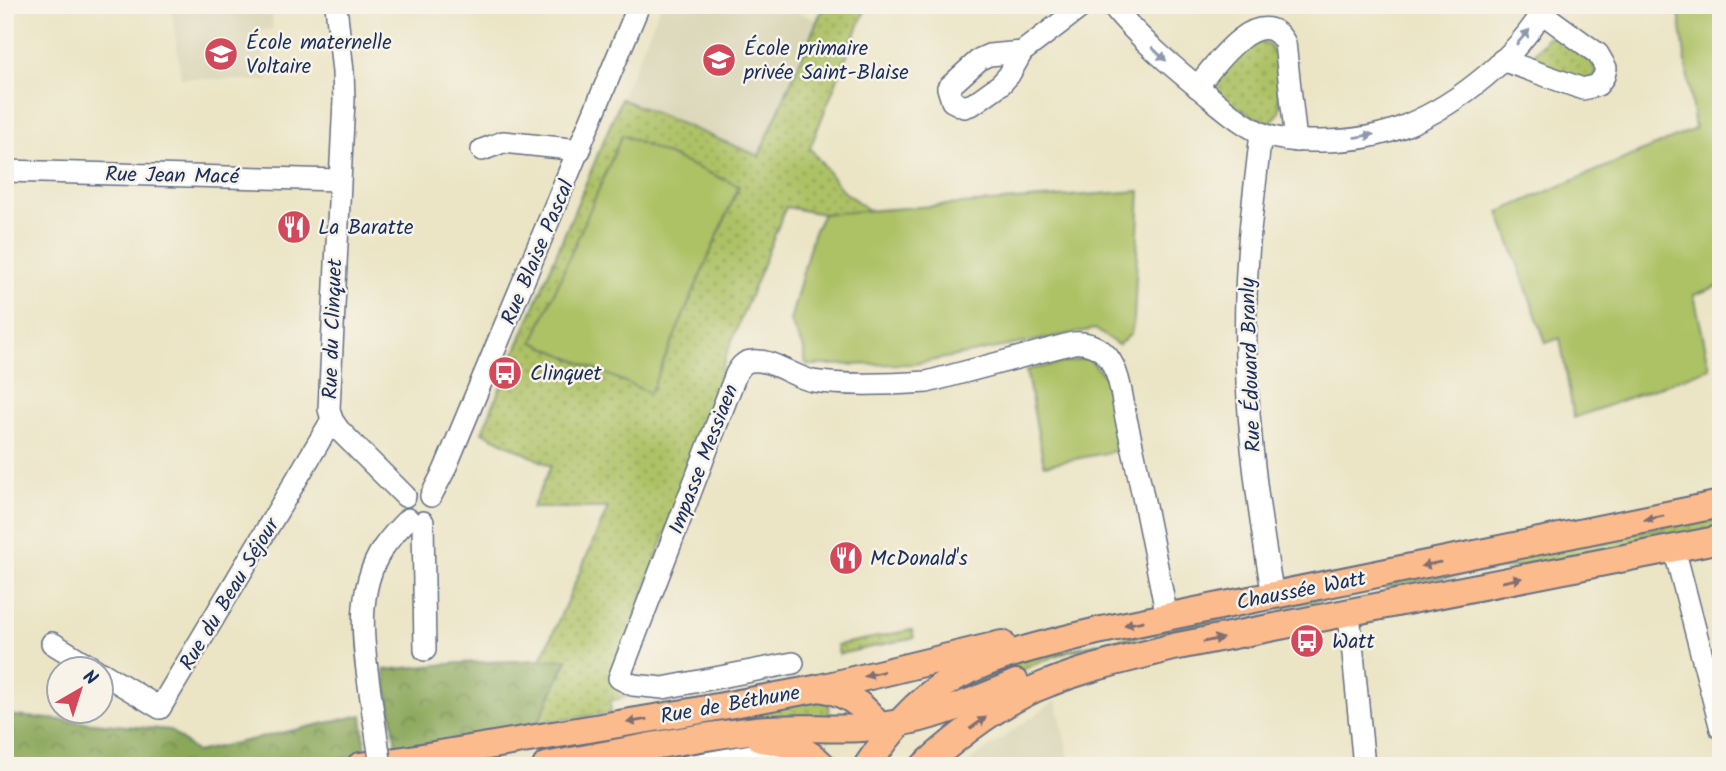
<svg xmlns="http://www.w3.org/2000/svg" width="1726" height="771" viewBox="0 0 1726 771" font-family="Kalam,sans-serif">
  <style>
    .built { fill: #d9d5b6 }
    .grass { fill: url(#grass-dots); stroke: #647862; stroke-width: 2 }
    .forest { fill: url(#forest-crowns); stroke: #526b5c; stroke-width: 2 }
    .garden { fill: #adc165; stroke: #647862; stroke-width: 2 }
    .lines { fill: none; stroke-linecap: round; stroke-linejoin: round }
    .minor-casing { stroke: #646e82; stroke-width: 24 }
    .major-casing { stroke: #646e82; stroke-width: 30 }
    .minor { stroke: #fff; stroke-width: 21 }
    .major { stroke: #fbbb8d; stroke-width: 26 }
    .minor-bridge-casing { stroke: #646e82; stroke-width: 24; stroke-linecap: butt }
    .minor-bridge { stroke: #fff; stroke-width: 21 }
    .oneway { fill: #8d97ae }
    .oneway2 { fill: #806e73 }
    .labels { text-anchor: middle; stroke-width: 5; stroke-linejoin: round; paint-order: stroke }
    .poi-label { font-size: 21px; fill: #1b2f5e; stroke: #f7f3e8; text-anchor: start }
    .street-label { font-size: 21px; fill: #1b2f5e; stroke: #f7f3e8 }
  </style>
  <defs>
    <pattern id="grass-dots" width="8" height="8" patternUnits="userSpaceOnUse" patternTransform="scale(1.75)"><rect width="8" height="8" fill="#adc165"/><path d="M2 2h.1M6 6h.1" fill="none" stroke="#8c9d56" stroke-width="1.8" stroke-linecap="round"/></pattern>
    <pattern id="forest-crowns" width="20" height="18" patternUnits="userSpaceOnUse" patternTransform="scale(1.75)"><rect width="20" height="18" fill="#8aa75a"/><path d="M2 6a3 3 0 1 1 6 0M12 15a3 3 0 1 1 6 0" fill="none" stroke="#70884e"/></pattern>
  </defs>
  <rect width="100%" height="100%" fill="#f7f3e8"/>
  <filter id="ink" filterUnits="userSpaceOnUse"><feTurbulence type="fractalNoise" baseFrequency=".0143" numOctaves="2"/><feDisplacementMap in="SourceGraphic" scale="14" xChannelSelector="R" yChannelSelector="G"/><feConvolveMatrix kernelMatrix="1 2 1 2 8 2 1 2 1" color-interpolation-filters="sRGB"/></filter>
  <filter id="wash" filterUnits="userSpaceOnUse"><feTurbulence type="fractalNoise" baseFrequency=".00686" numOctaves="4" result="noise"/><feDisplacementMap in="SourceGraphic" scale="28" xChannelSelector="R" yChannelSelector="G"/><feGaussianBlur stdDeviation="1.57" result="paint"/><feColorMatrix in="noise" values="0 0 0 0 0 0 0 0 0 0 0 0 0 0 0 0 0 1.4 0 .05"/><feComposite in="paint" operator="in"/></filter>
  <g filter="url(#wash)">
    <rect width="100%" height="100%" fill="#ebe4c5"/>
    <g class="built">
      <path d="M171 5H298L271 10 273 29 260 31 268 81 181 78Z"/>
      <path d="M661 5H780L818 21 759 156 621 99Z"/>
      <path d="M1056 700 1071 766H963Z"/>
    </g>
    <g class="grass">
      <path d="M824 5H867L810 148 843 191 870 211 823 214 786 207 727 353 683 486 612 679 638 694 610 701 611 713 538 723 567 660H541L608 508H532L551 466 482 432 621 99 759 156Z"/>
      <path d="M1552 31 1595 58 1596 75 1584 82 1532 61V57Z"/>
      <path d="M1253 41 1268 44 1277 57 1280 112 1271 122C1261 123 1223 100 1217 91 1214 85 1215 80 1216 74Z"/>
      <path d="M1721 514V529L1553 562 1425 580 1385 588 1384 583Z"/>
      <path d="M1371 586V590L1067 651 957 697 946 695 1016 661Z"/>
      <path d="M912 630 914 638 839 654 837 645Z"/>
      <path d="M815 700 829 703V718L740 720 739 714Z"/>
    </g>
    <g class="forest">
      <path d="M567 659 538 723 397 749 384 670 459 663Z"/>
      <path d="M5 715 170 730 196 752 362 715 366 755 284 766H5Z"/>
    </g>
    <g class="garden">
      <path d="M1678 5H1721V285L1694 295 1710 368 1574 418 1560 338 1546 343 1499 212 1695 129Z"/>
      <path d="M622 135 739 186 650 393 533 342Z"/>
      <path d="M1140 191 1134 319 1131 334 1118 345 1095 329 914 364 808 365 804 360V349L790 322 813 234 823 214Z"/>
      <path d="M1088 358 1108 379 1121 450 1044 465 1026 370Z"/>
    </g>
  </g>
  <g filter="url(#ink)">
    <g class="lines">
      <g class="minor-casing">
        <g id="minor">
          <path d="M336 5 343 72 344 100 329 409 332 420 339 430 405 496"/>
          <path d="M1112 5C1139 39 1172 66 1205 93 1222 107 1240 123 1261 133 1279 141 1300 141 1319 141 1348 141 1380 137 1407 125 1458 104 1520 55 1546 5"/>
          <path d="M1022 52 989 55 980 59 948 88 952 101 964 107 973 104 1001 84 1009 75 1022 52 1084 5"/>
          <path d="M1502 60 1583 89 1598 85 1604 76 1606 68 1598 54 1542 13"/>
          <path d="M1197 87C1214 65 1261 0 1285 43L1296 141"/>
          <path d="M1261 133C1255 188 1247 243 1246 298 1243 398 1256 498 1273 596"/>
          <path d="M482 150 503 142 580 150"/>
          <path d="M5 171 339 180"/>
          <path d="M431 496 444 471 639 5"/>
          <path d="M423 522 425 650"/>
          <path d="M1674 548 1721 729"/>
          <path d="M1349 613 1364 766"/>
          <path d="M52 643 96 670"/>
          <path d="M793 663 663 688 633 685 619 678 736 374C740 367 744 361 752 361 773 359 793 377 813 381 844 386 895 384 927 382L1073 343C1086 342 1098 346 1107 356 1121 373 1122 402 1127 423 1142 487 1154 552 1167 617"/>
          <path d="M102 673 160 708 332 420"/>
          <path d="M373 713C366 660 351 596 383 548 390 538 399 528 408 519"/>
          <path d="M688 766 763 753 773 757 783 765"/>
        </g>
      </g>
      <g class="major-casing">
        <g id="major">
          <path d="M820 688C849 693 875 711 883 740"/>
          <path d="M761 739C784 742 806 748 823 766"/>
          <path d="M360 766 410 759 690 712 820 688 1002 644"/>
          <path d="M546 766C616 753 686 738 756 730 792 726 828 730 863 728 916 724 967 705 1016 683"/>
          <path d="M867 766C887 736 913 704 944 684 989 655 1047 644 1097 631L1721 504"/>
          <path d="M924 766C961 733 1003 700 1049 683 1089 667 1132 658 1173 647L1721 539"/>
        </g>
      </g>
      <use href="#minor" class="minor"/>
      <use href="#major" class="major"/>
      <g class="minor-bridge-casing">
        <path id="minor-bridge" d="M373 713 381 766"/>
      </g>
      <use href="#minor-bridge" class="minor-bridge"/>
    </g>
    <defs><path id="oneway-solid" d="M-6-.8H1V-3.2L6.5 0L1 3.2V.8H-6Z" transform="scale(1.75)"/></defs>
    <g class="oneway">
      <use href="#oneway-solid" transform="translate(1523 37) rotate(-49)"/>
      <use href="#oneway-solid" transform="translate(1159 54) rotate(43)"/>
      <use href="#oneway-solid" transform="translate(1364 136) rotate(-9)"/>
    </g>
    <g class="oneway2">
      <use href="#oneway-solid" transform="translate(1654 518) rotate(168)"/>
      <use href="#oneway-solid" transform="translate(1431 564) rotate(168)"/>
      <use href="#oneway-solid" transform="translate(1512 580) rotate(-11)"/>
      <use href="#oneway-solid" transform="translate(1134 623) rotate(169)"/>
      <use href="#oneway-solid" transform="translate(1213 640) rotate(-11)"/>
      <use href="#oneway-solid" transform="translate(874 674) rotate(166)"/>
      <use href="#oneway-solid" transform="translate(637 721) rotate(170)"/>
      <use href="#oneway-solid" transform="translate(978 723) rotate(-35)"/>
    </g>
  </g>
  <defs>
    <g id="school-disc" transform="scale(1.75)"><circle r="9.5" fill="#d1495b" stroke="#f7f3e8"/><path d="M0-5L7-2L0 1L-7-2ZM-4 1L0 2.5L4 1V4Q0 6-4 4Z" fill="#fff"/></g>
    <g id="restaurant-disc" transform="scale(1.75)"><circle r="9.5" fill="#d1495b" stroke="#f7f3e8"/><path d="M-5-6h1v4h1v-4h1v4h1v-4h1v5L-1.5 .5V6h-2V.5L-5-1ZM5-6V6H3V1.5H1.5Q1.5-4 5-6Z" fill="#fff"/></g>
    <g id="bus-disc" transform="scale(1.75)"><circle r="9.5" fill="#d1495b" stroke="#f7f3e8"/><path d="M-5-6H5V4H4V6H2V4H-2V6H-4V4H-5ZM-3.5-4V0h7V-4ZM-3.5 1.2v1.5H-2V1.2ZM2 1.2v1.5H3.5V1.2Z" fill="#fff"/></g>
  </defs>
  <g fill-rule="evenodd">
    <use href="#school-disc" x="221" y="54"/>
    <use href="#school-disc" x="719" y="60"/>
    <use href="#restaurant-disc" x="294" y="227"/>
    <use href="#bus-disc" x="505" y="373"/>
    <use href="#restaurant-disc" x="846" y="558"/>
    <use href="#bus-disc" x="1307" y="641"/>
  </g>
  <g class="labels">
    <g class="poi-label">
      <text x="246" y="49">École maternelle<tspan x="246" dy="24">Voltaire</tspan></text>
      <text x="744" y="55">École primaire<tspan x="744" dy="24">privée Saint-Blaise</tspan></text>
      <text x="318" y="234">La Baratte</text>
      <text x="530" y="380">Clinquet</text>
      <text x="870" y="565">McDonald's</text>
      <text x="1332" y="648">Watt</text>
    </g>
    <g class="street-label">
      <text transform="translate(172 175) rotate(1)" y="7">Rue Jean Macé</text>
      <text transform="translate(537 252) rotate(-67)" y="7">Rue Blaise Pascal</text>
      <text transform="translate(332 329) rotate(-88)" y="7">Rue du Clinquet</text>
      <text transform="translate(1250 365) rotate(-92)" y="7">Rue Édouard Branly</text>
      <text transform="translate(703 459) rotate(-69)" y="7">Impasse Messiaen</text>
      <text transform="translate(1301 590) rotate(-11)" y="7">Chaussée Watt</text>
      <text transform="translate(229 594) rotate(-59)" y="7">Rue du Beau Séjour</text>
      <text transform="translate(730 704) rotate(-10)" y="7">Rue de Béthune</text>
    </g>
  </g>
  <rect width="1726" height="771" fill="none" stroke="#f7f3e8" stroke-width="28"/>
  <g transform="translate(80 690) rotate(39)"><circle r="33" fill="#f7f3e8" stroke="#9fa5b1" stroke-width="2"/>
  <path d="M0-5L12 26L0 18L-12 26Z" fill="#d1495b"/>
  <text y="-10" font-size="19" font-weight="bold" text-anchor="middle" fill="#1b2f5e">N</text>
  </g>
</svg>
